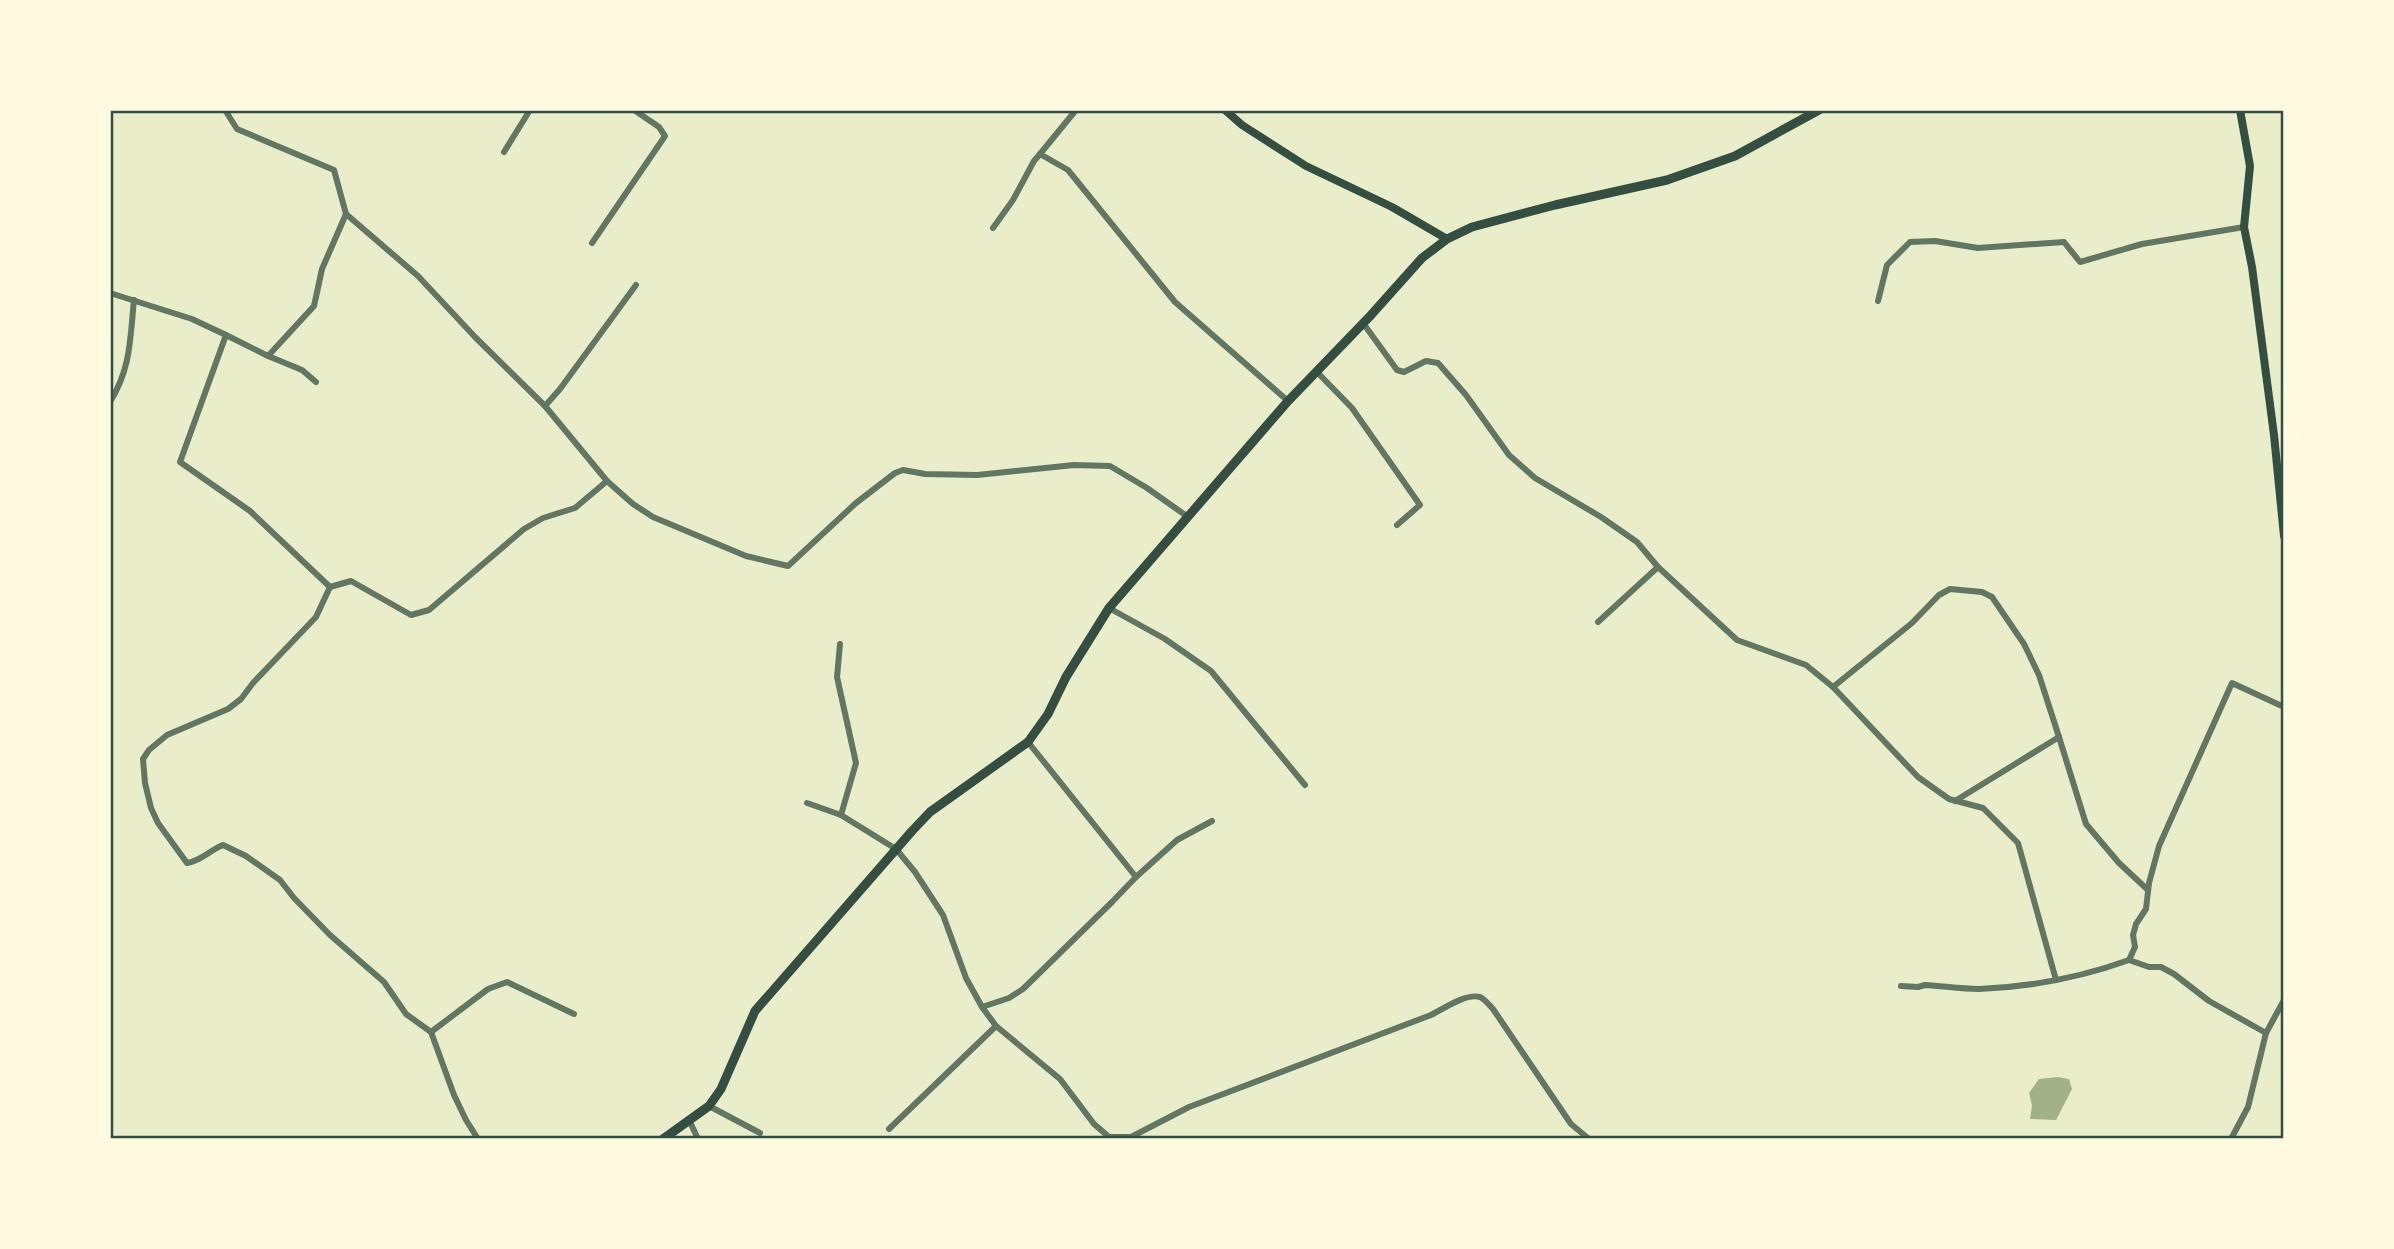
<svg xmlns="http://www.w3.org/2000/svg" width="2394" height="1249" viewBox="0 0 2394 1249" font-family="'DejaVu Sans',sans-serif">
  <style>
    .water { fill: #a3b18a }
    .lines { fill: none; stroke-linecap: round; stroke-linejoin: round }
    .minor { stroke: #617663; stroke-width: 6 }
    .secondary { stroke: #344e41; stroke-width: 8 }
    .primary { stroke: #344e41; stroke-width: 9 }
    .neatline { fill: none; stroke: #344e41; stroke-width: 2.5 }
  </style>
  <rect width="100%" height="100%" fill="#e9edc9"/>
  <path class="water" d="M2058 1077 2069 1079 2072 1089 2056 1120 2030 1119 2032 1106 2029 1093 2039 1079Z"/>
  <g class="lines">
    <g class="minor">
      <path d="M225 110 237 129 334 170 346 214 322 269 314 306 268 356 226 335 180 462 250 511 330 587 351 581 411 615 429 610 524 529 543 518 575 508 607 481 633 504 653 517 746 556 788 566 856 503 895 473 903 470 925 474 977 475 1074 465 1110 466 1147 488 1188 517"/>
      <path d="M1076 110 1040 154 1068 170 1175 302 1288 401"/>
      <path d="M504 152 530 110"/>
      <path d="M346 214 418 276 475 337 545 406 607 481"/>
      <path d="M993 228 1013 200 1034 161 1040 154"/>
      <path d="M592 243 665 136 659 127 634 110"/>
      <path d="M110 293 192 319 226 335"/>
      <path d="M1878 301 1887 265 1910 242 1935 241 1978 248 2064 242 2080 262 2142 244 2244 227"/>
      <path d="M1363 323 1397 370 1404 372 1426 361 1438 363 1466 395 1509 455 1535 478 1601 517 1637 542 1658 567 1737 640 1806 665 1833 687 1918 777 1949 799 1983 808 2018 843 2056 980"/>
      <path d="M268 356 302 370 316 382"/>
      <path d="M1316 371 1352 408 1420 505 1397 525"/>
      <path d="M110 402C131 368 130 339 134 300"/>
      <path d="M545 406 560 389 636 285"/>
      <path d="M330 587 316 617 253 683 241 699 228 709 167 735 149 750 143 759 145 783 151 808 158 823 187 863C201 861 210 850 223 845L246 856 280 880 294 898 330 935 384 982 406 1014 431 1032 454 1095 466 1120 478 1139"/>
      <path d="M1109 608 1165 639 1211 671 1305 785"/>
      <path d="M1598 622 1658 567"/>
      <path d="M840 644 837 677 856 763 841 815"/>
      <path d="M1833 687 1912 623 1939 595 1950 589 1982 592 1992 597 2024 644 2039 675 2059 737"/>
      <path d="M1955 801 2059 737 2086 824 2119 863 2148 890"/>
      <path d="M807 803 841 815 896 849 915 872 943 915 966 978 982 1007 996 1026 1060 1079 1094 1124 1109 1137H1131L1189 1107 1431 1015C1443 1009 1466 993 1480 997 1485 999 1489 1005 1493 1009L1571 1124 1589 1139"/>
      <path d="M1136 877 1177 840 1212 821"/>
      <path d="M2129 960 2149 967H2161L2174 974 2209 1001 2266 1033"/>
      <path d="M1901 986 1918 987 1925 985C1943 986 1961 989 1979 989 2029 987 2082 977 2129 960L2135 947 2133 935 2136 924 2146 909 2149 883 2159 846 2232 683 2284 707"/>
      <path d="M982 1007 1009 998 1023 989 1112 902 1136 877 1028 742"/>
      <path d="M431 1032 488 989 507 982 574 1014"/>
      <path d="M709 1106 760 1133"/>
      <path d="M690 1122 698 1139"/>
      <path d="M889 1129 996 1026"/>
      <path d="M2231 1139 2248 1107 2266 1033 2284 1000"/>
    </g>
    <g class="secondary">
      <path d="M1225 110 1242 125 1306 166 1392 207 1447 239"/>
      <path d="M2240 110 2250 166 2244 227 2252 267 2274 435 2284 536"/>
    </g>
    <path class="primary" d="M663 1139 709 1106 721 1089 755 1011 912 831 930 812 1028 742 1048 714 1066 677 1109 608 1288 401 1371 315 1422 258 1447 239 1472 227 1555 205 1667 180 1735 156 1819 110"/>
  </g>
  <rect width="2394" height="1249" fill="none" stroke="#fefae0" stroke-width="224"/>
  <rect x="112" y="112" width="2170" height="1025" class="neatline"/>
</svg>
